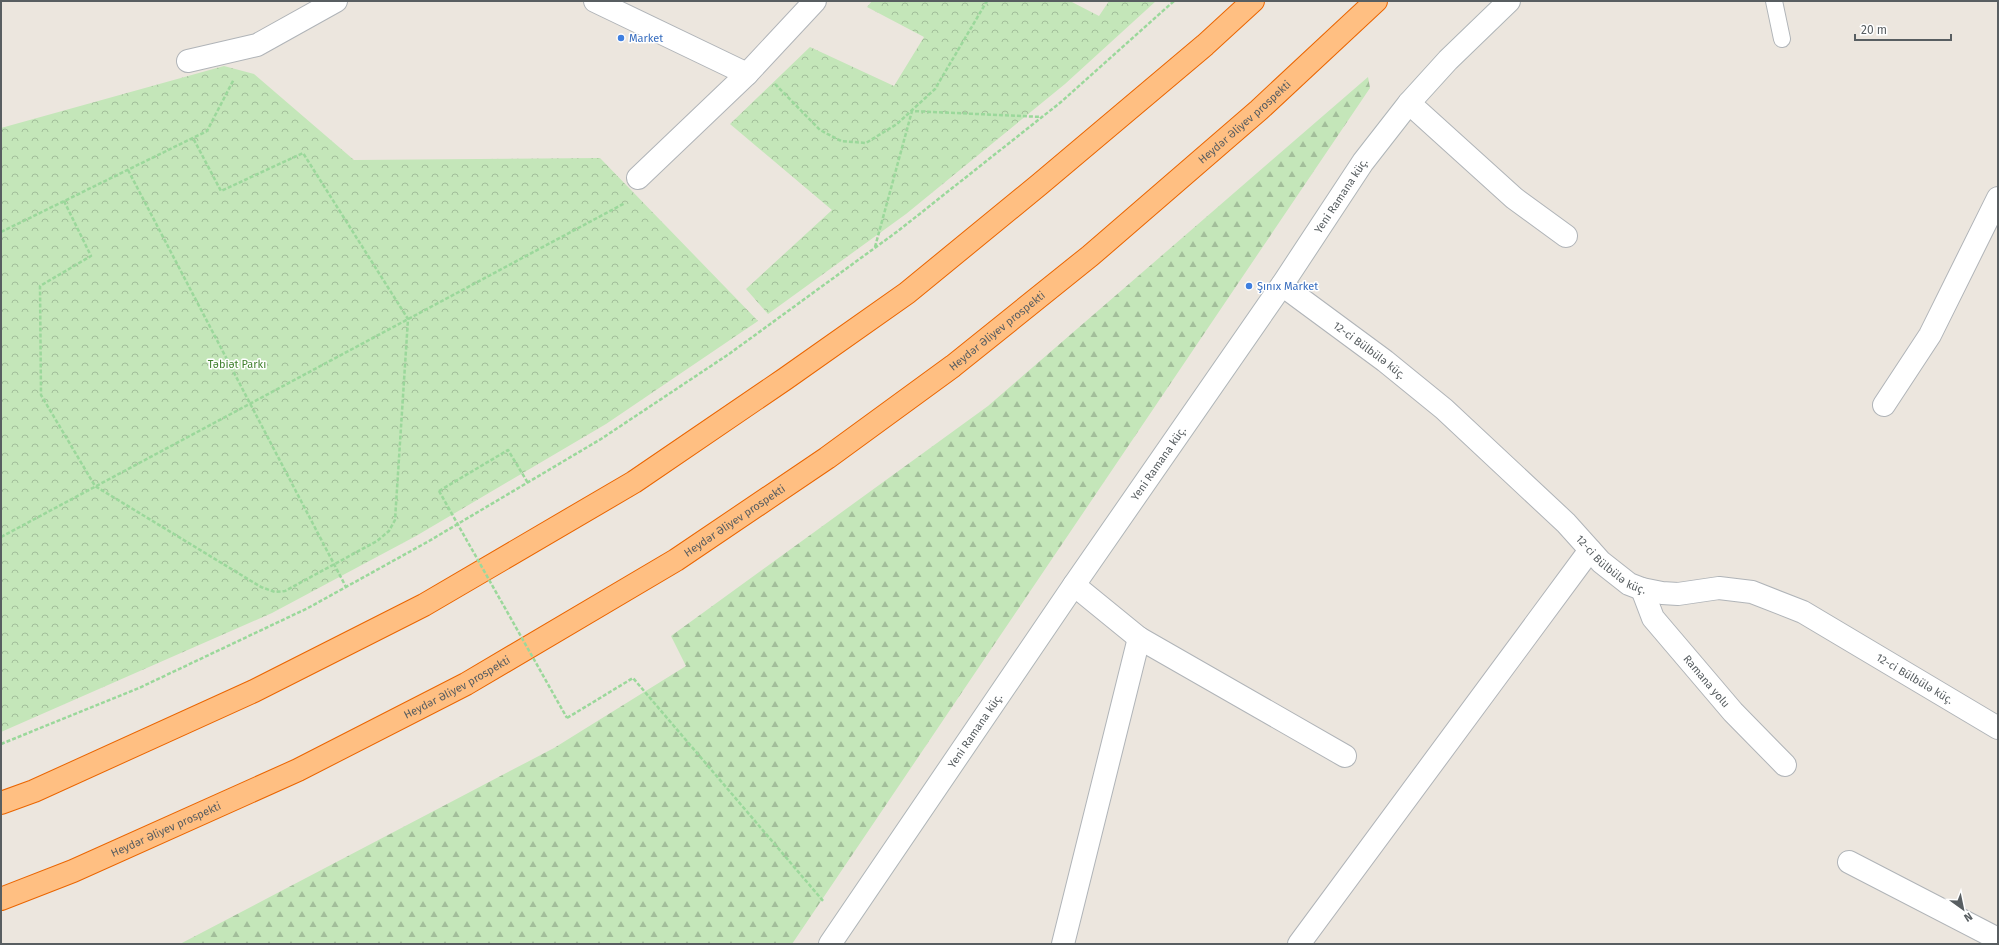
<svg xmlns="http://www.w3.org/2000/svg" width="1999" height="945" viewBox="0 0 1999 945" font-family="'Fira Sans',sans-serif">
  <style>
    .forest { fill: url(#forest-firs) }
    .park { fill: url(#park-crowns) }
    .lines { fill: none; stroke-linecap: round; stroke-linejoin: round }
    .lane-casing { stroke: #b0b4b8; stroke-width: 18 }
    .street-casing { stroke: #b0b4b8; stroke-width: 24 }
    .secondary-casing { stroke: #afb5b8; stroke-width: 24 }
    .highway-casing { stroke: #ea6500; stroke-width: 24 }
    .path { stroke: #9bd89b; stroke-width: 2.5; stroke-dasharray: 4 2; stroke-linecap: butt }
    .lane { stroke: #fff; stroke-width: 16 }
    .street { stroke: #fff; stroke-width: 22 }
    .secondary { stroke: #fff; stroke-width: 22 }
    .highway { stroke: #ffbf82; stroke-width: 22 }
    .path-bridge { stroke: #9bd89b; stroke-width: 2.5; stroke-dasharray: 4 2; stroke-linecap: butt }
    .shop-dot { fill: #3f7fe0; stroke: #fff; stroke-width: 1.5 }
    .labels { text-anchor: middle; stroke-width: 3; stroke-linejoin: round; paint-order: stroke }
    .shop-label { font-size: 11px; fill: #366cbe; stroke: #fff; text-anchor: start }
    .street-label { font-size: 11px; fill: #585e61; stroke: #fff }
    .park-label { font-size: 11px; fill: #40812e; stroke: #fff }
  </style>
  <defs>
    <pattern id="forest-firs" width="22" height="20" patternUnits="userSpaceOnUse"><rect width="22" height="20" fill="#c4e6b9"/><path d="M5 1l3.5 6h-7zM16 11l3.5 6h-7z" fill="#a2be9a"/></pattern>
    <pattern id="park-crowns" width="20" height="18" patternUnits="userSpaceOnUse"><rect width="20" height="18" fill="#c4e6b9"/><path d="M2 6a3 3 0 1 1 6 0M12 15a3 3 0 1 1 6 0" fill="none" stroke="#a2be9a"/></pattern>
  </defs>
  <rect width="100%" height="100%" fill="#ece6de"/>
  <path class="forest" d="M1368 77 1370 88 792 944H180L554 748 686 666 671 636 988 406Z"/>
  <g class="park">
    <path d="M872 1H1070L1099 16 1109 1H1156L1065 84 906 214 768 314 746 289 832 210 730 124 810 47 894 86 924 37 867 7Z"/>
    <path d="M224 66 254 74 354 160 600 158 758 321 606 424 416 536 272 613 1 732V128Z"/>
  </g>
  <g class="lines">
    <g class="lane-casing">
      <path id="lane" d="M1774 1 1782 39"/>
    </g>
    <g class="street-casing">
      <g id="street">
        <path d="M595 1 747 74"/>
        <path d="M188 61 257 45 336 1"/>
        <path d="M1409 103 1514 198 1566 236"/>
        <path d="M638 178 747 74 815 1"/>
        <path id="s1" d="M1282 285 1385 361 1444 409 1566 523 1601 562 1629 584 1642 589 1662 593 1678 594 1719 588 1752 592 1803 612 1998 728"/>
        <path d="M1884 405 1930 335 1998 198"/>
        <path d="M1074 585 1139 638 1345 756"/>
        <path id="s2" d="M1642 589 1653 618 1733 712 1785 765"/>
        <path d="M1849 862 1998 939"/>
        <path d="M1063 944 1139 638"/>
        <path d="M1299 944 1590 550"/>
      </g>
    </g>
    <g class="secondary-casing">
      <g id="secondary">
        <path id="s3" d="M830 944 1074 585 1282 285 1363 162 1409 103 1448 60 1509 1"/>
      </g>
    </g>
    <g class="highway-casing">
      <g id="highway">
        <path d="M1 803 34 791 254 691 424 605 634 482 785 379 907 293 1040 184 1205 45 1253 1"/>
        <path id="s4" d="M1 899 73 871 298 770 466 684 676 560 827 458 953 366 1090 256 1259 110 1376 1"/>
      </g>
    </g>
    <g class="path">
      <path d="M775 84 820 130 841 141 866 143 897 124 935 89 987 1"/>
      <path d="M128 170 346 587"/>
      <path d="M64 201 91 256 40 286 41 395 95 486 261 587 275 592 285 591 377 541 389 531 395 520 408 319 303 153 221 191 193 138"/>
      <path d="M1 232 207 131 234 79"/>
      <path d="M875 247 912 111 1042 117"/>
      <path d="M439 491 508 450 528 483"/>
      <path d="M1 537 625 203"/>
      <path d="M567 718 633 678 824 902"/>
      <path d="M1 744 139 688 308 608 429 541 601 439 729 354 898 231 1061 102 1174 1"/>
    </g>
    <use href="#lane" class="lane"/>
    <use href="#street" class="street"/>
    <use href="#secondary" class="secondary"/>
    <use href="#highway" class="highway"/>
    <path class="path-bridge" d="M439 491 567 718"/>
  </g>
  <g class="shop-dot">
    <circle cx="621" cy="38" r="4"/>
    <circle cx="1249" cy="286" r="4"/>
  </g>
  <g class="labels">
    <g class="shop-label">
      <text x="629" y="42">Market</text>
      <text x="1257" y="290">Şınıx Market</text>
    </g>
    <g class="street-label">
      <text dy="4" stroke="none"><textPath href="#s4" startOffset="1475">Heydər Əliyev prospekti</textPath></text>
      <text dy="4" stroke="none"><textPath href="#s3" startOffset="906">Yeni Ramana küç.</textPath></text>
      <text dy="4" stroke="none"><textPath href="#s4" startOffset="1151">Heydər Əliyev prospekti</textPath></text>
      <text dy="4" stroke="none"><textPath href="#s1" startOffset="109">12-ci Bülbülə küç.</textPath></text>
      <text dy="4" stroke="none"><textPath href="#s3" startOffset="582">Yeni Ramana küç.</textPath></text>
      <text dy="4" stroke="none"><textPath href="#s4" startOffset="827">Heydər Əliyev prospekti</textPath></text>
      <text dy="4" stroke="none"><textPath href="#s1" startOffset="433">12-ci Bülbülə küç.</textPath></text>
      <text dy="4" stroke="none"><textPath href="#s1" startOffset="769">12-ci Bülbülə küç.</textPath></text>
      <text dy="4" stroke="none"><textPath href="#s2" startOffset="114">Ramana yolu</textPath></text>
      <text dy="4" stroke="none"><textPath href="#s4" startOffset="503">Heydər Əliyev prospekti</textPath></text>
      <text dy="4" stroke="none"><textPath href="#s3" startOffset="258">Yeni Ramana küç.</textPath></text>
      <text dy="4" stroke="none"><textPath href="#s4" startOffset="179">Heydər Əliyev prospekti</textPath></text>
    </g>
    <g class="park-label">
      <text x="237" y="368">Təbiət Parkı</text>
    </g>
  </g>
  <rect width="1999" height="945" fill="none" stroke="#585e61" stroke-width="4"/>
  <g transform="translate(1963 909) rotate(147)" stroke="#ffffff" stroke-width="3" paint-order="stroke">
  <path d="M0-3L7 15L0 10L-7 15Z" fill="#585e61"/>
  <text y="-6" font-size="11" font-weight="bold" text-anchor="middle" fill="#585e61">N</text>
  </g>
  <path d="M1855 34v6h96v-6" fill="none" stroke="#585e61" stroke-width="2"/>
  <text x="1861" y="34" font-size="12" fill="#585e61" stroke="#ffffff" stroke-width="3" paint-order="stroke">20 m</text>
</svg>
